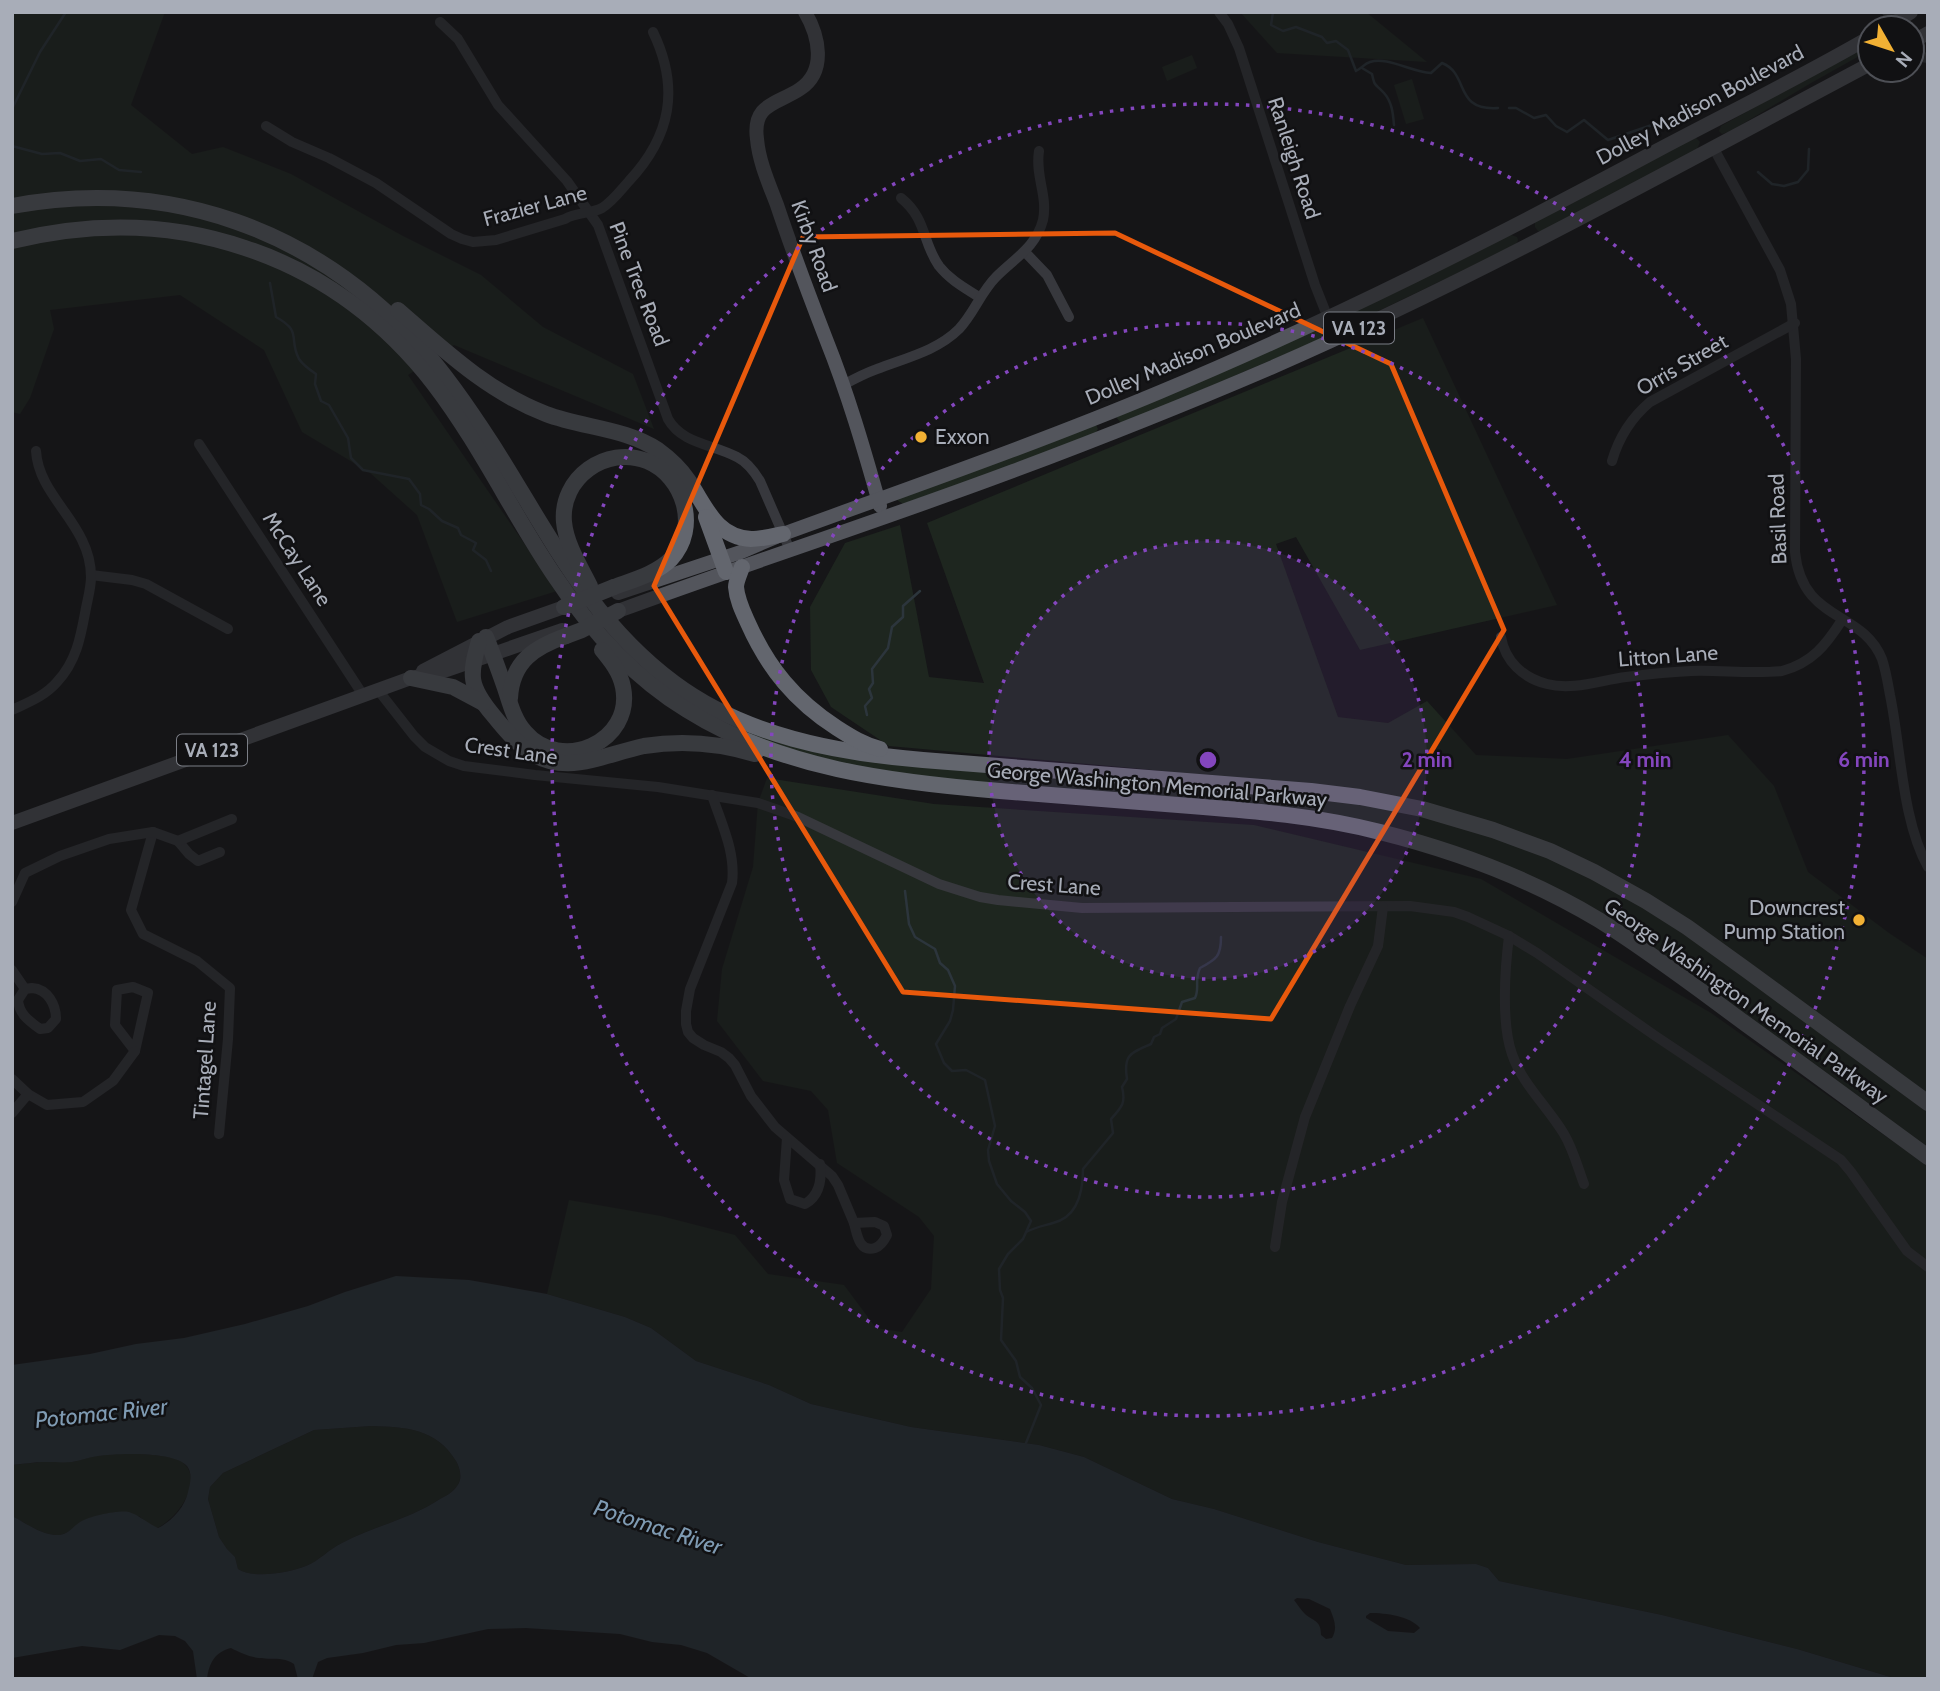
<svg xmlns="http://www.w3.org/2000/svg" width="1940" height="1691" viewBox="0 0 1940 1691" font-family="Cabin,sans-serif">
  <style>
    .green { fill: #1e261f }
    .water { fill: #2c353c; fill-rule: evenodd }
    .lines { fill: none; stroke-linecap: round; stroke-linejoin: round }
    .stream { stroke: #2c353c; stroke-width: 2.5 }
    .minor { stroke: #37383d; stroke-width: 10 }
    .major { stroke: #53555c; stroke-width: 14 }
    .highway { stroke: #63666e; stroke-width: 16 }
    .highway-bridge { stroke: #63666e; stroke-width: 16 }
    .marked { fill: none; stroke: #e8590c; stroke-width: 5; stroke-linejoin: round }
    .ring { fill: none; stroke: #8446be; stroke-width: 3.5; stroke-dasharray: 3.5 7 }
    .poi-dot { fill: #f2b134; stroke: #111113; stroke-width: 2.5 }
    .labels { text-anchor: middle; stroke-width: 5; stroke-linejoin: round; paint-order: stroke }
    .shield { fill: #111113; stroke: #7b7e86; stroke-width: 2 }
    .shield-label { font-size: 19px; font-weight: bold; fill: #a8adb8 }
    .street-label { font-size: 21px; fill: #a8adb8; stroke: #111113 }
    .poi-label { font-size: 21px; fill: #a8adb8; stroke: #111113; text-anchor: start }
    .water-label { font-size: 23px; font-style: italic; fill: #7f9bb3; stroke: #111113 }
    .centre { fill: #8446be; stroke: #111113; stroke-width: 3.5 }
    .ring-label { font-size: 21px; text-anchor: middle; font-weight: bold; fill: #8446be; stroke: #111113; stroke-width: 5; stroke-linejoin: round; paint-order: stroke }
  </style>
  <rect width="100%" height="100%" fill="#161618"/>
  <g class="green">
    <path d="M12 12H165L131 105 192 154 223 147 291 174 403 236 481 275 543 327 633 374 654 429 454 345 408 375 557 591 457 622 417 515 369 472 302 432 264 350 180 295 50 310 54 329 30 398 20 414 12 412Z"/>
    <path d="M1240 12H1366L1427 62 1277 53Z"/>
    <path d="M1870 43V50L1811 83 1729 132 1722 134 1719 131 1721 126Z"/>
    <path d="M1192 55 1197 68 1167 81 1162 67Z"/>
    <path d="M1412 79 1424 119 1406 124 1394 85Z"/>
    <path d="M1695 137 1700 142 1697 149 1543 231H1538L1535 227V220Z"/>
    <path d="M1508 234 1517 237 1518 240 1516 245 1347 326 1340 322 1341 318Z"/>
    <path d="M1423 318 1557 605 1360 650 1296 537 1276 544 1338 717 1388 723 1427 701 1476 755 1567 759 1728 735 1774 786 1808 872 1889 933 1928 959V1095L1606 870 1390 796 1143 769 889 746 831 707 811 670 810 607 845 543 900 525 929 677 984 683 927 523Z"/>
    <path d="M1318 328 1322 332 1323 338 1122 424 1116 417Z"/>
    <path d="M1096 425 1098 429 1096 432 1041 455 903 504 897 500V498Z"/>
    <path d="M701 707 776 738 1355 800 1439 817 1557 861 1630 897 1711 950 1928 1109V1149L1650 947 1393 829 904 776 821 761 748 738Z"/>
    <path d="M767 778 934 804 1254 825 1481 879 1711 1013 1928 1166V1679H1897L1797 1649 1662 1615 1499 1581 1488 1568 1476 1564 1406 1565 1318 1542 1214 1509 1172 1499 1084 1457 1039 1445 911 1427 811 1404 769 1385 696 1361 651 1328 625 1317 547 1294 569 1200 661 1216 735 1235 768 1274 844 1285 876 1328 902 1332 931 1289 934 1236 919 1217 837 1163 828 1110 811 1091 763 1081 717 1021 722 969 753 867 758 803Z"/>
    <path d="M371 1426C405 1427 436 1428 456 1461 460 1468 463 1479 457 1486 453 1492 446 1496 440 1499 410 1519 374 1526 342 1543 329 1549 319 1561 306 1566 289 1573 253 1579 238 1569L235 1557 227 1549 219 1537 208 1499 210 1487 223 1473 314 1430Z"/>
    <path d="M124 1453C139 1454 170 1454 182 1462 206 1480 177 1519 157 1528L147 1523 139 1516 72 1529C55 1545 29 1525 12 1516V1465L41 1462H73L95 1456Z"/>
  </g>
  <path class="water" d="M396 1276 469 1280 547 1294 625 1317 651 1328 696 1361 769 1385 811 1404 911 1427 1039 1445 1084 1457 1172 1499 1214 1509 1318 1542 1406 1565 1476 1564 1488 1568 1499 1581 1662 1615 1797 1649 1897 1679H752L707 1653 681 1645 652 1642 620 1634 526 1628 488 1629 424 1643 396 1645 363 1653 327 1658 318 1662 312 1679H298L294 1664C282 1656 272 1660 259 1658 249 1657 239 1652 231 1648 215 1652 209 1663 207 1679H197L193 1651 185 1641 175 1636 159 1635 120 1650 82 1646 12 1658V1516C26 1523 41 1535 57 1535 69 1535 72 1527 80 1522 90 1516 118 1510 129 1512 139 1515 147 1523 158 1528 171 1522 185 1507 188 1492 190 1484 193 1474 187 1466 175 1451 116 1453 98 1456 89 1457 80 1461 72 1462 63 1463 53 1462 45 1462 34 1462 23 1464 12 1465V1365L90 1354 136 1344 184 1338 245 1324 308 1306 345 1292ZM371 1426C405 1427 436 1428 456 1461 460 1468 463 1479 457 1486 453 1492 446 1496 440 1499 410 1519 374 1526 342 1543 329 1549 319 1561 306 1566 289 1573 253 1579 238 1569L235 1557 227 1549 219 1537 208 1499 210 1487 223 1473 314 1430ZM1297 1598 1309 1599 1330 1609C1334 1619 1338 1628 1332 1638L1326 1639 1321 1635C1321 1621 1315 1622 1305 1614 1301 1610 1297 1604 1294 1600ZM1370 1613C1386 1613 1410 1616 1420 1628L1414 1633 1388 1631 1366 1618V1616Z"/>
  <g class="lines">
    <g class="stream">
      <path d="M1273 12 1271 25 1283 31 1296 27 1322 37 1327 43 1336 41 1348 50 1356 71C1362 68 1364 64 1370 62 1387 56 1411 72 1431 73L1442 63C1470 74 1453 111 1498 108"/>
      <path d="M1362 68 1372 74C1375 88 1375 83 1384 93 1392 102 1393 113 1394 125"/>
      <path d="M1509 108H1516L1534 118 1546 115 1556 126 1567 132 1584 120 1608 140 1655 124 1666 128"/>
      <path d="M12 109 40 52 66 12"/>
      <path d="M12 146 42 154 60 153 80 161 101 159 119 170 141 172"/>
      <path d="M1758 172 1772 184 1784 186 1798 182 1808 170 1809 149"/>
      <path d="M270 283 276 317C303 332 288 338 299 359 303 365 310 370 316 374L315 384 321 401 329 405 348 438 351 458 363 470 409 479 420 494 421 505 429 509 442 521 458 528 461 535 476 543 473 550 486 560 491 571"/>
      <path d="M867 715 865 706 872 698 869 689 873 683 872 669 888 648 892 627 903 617V606L920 591"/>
      <path d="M905 891 909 924 915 937 935 949 940 963 948 970 955 986 953 1010 950 1021 936 1044 944 1063 952 1071 966 1070 985 1080 995 1126 988 1150 989 1161 997 1184 1011 1201 1025 1212 1031 1221 1023 1239 1008 1254 999 1269 1000 1290 1003 1298 1001 1340 1016 1361 1020 1377 1032 1388 1041 1405 1026 1443"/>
      <path d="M1026 1232C1036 1227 1043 1226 1053 1223 1078 1217 1083 1192 1083 1169L1113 1133 1111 1119C1122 1107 1126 1103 1122 1087L1127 1079C1123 1054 1131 1053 1151 1044L1154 1037 1160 1034 1162 1028 1176 1019 1182 1002 1195 998C1200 988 1194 981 1200 968 1217 959 1221 956 1221 937"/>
    </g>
    <g class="minor">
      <path d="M1219 12 1228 24 1239 48 1315 285 1328 318"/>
      <path d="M1887 12 1897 28"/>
      <path d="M440 22 458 39 498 105 567 181 598 225 668 419C682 444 713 444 737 457 747 462 754 471 760 481L790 550"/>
      <path d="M1912 50 1922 57 1928 58"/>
      <path d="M266 126 292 142 329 158 376 183 451 234 462 239 473 242 496 240 565 219C576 212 591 214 602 208 612 202 621 190 629 181 671 136 680 88 653 32"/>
      <path d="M1713 147 1780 270 1791 304 1796 359 1795 552C1802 623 1862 609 1882 659 1886 671 1888 684 1890 695 1901 748 1902 821 1928 867"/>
      <path d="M901 198C927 219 922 242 939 266 950 280 965 288 979 297"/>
      <path d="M1025 252 1047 275 1069 317"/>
      <path d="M843 385C854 379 866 373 877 369 905 358 937 351 959 329 974 313 981 292 996 277 1015 258 1036 247 1043 220 1048 195 1035 177 1039 151"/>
      <path d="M199 444 363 695"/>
      <path d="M1612 461C1619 437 1631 418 1650 402L1795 323"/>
      <path d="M91 575 132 580 146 584 228 629"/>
      <path d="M1501 637C1505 661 1523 678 1547 684 1573 691 1601 680 1626 677 1648 674 1669 672 1691 671 1721 670 1752 674 1782 671 1812 663 1826 645 1842 620"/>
      <path d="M378 690 414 736 425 747 449 761 464 766 535 775 658 787 758 803 798 817 939 884 980 897 998 900 1082 908 1410 906 1454 912 1468 917 1509 936 1537 953 1654 1035 1841 1160 1851 1172 1907 1251 1928 1267"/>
      <path d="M12 710C29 702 45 696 57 682 77 661 81 635 86 608 88 598 91 587 91 577 91 564 88 552 82 540 68 510 38 486 36 451"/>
      <path d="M712 795C721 823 736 852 732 883L690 989 686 1011V1024L688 1032 693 1038 704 1045 721 1052 729 1058 735 1065 751 1096 775 1127 832 1176 838 1185 854 1223"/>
      <path d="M153 832 131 910 143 934 197 961 230 988 228 1039 219 1134"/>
      <path d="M178 841 189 854 198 861 220 852"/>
      <path d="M12 902 25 873 60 856 109 839 153 832 178 841 232 819"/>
      <path d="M1509 936C1505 968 1501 1023 1512 1054 1522 1084 1548 1107 1564 1134 1573 1149 1578 1168 1584 1184"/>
      <path d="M12 970 25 989"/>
      <path d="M133 987 148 993 135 1051 115 1025 117 990Z"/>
      <path d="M32 988C48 989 56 1005 56 1019L48 1028 40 1029C29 1021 19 1014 18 1000L25 989Z"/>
      <path d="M12 1079 28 1094 47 1105 83 1102 113 1081 135 1051"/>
      <path d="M12 1113 28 1094"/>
      <path d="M787 1138 784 1180 790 1199 805 1204C819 1196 822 1180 820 1164"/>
      <path d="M875 1222 884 1226 887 1235C884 1241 881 1246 875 1248 859 1253 857 1234 854 1223Z"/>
      <path d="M1275 1247 1282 1202 1305 1117 1350 1006 1378 946 1383 907"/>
    </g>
    <g class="major">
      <path d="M805 12C819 36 827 71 800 89 778 104 752 103 757 139 759 162 769 184 777 205 792 250 809 295 826 339 848 394 864 449 880 506"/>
      <path d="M1886 28 1911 12"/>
      <path d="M1912 42 1928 33"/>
      <path d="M618 593 741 552 783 534C909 488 1036 444 1160 392 1332 320 1494 238 1658 150 1728 113 1801 77 1870 37"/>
      <path d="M618 611C749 563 882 520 1013 471 1101 438 1189 403 1275 366 1479 277 1674 168 1870 64"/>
      <path d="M423 671 508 627 564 607"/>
      <path d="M12 823 411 678 447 670 562 630"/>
    </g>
    <g class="highway">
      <path d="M12 206C169 177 314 229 421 347 447 376 470 410 492 444 548 532 588 619 674 683 745 736 837 753 923 760L1311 791 1360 797 1422 809 1493 830 1550 851 1594 872 1646 901 1687 927 1748 971 1928 1103"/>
      <path d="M12 241C90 222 169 222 245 248 321 273 385 321 434 384 480 444 512 513 554 575 589 628 633 677 687 710 781 769 891 782 1000 791 1064 796 1127 801 1191 806 1255 811 1318 816 1380 832 1456 851 1531 879 1599 920 1650 952 1697 988 1746 1024 1807 1068 1867 1112 1928 1157"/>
      <path d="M398 310C444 350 488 392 546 414 583 428 625 428 658 450 669 458 680 468 688 480 706 506 715 537 751 539 762 539 773 536 783 534"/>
      <path d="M706 517 726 572"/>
      <path d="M742 567C740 573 736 581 736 587 737 600 743 612 748 623 768 668 795 701 837 728 851 737 864 745 880 749"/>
      <path d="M590 586C580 566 566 544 564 522 560 478 606 445 647 461 684 476 700 528 671 559 656 574 633 580 614 587"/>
      <path d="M486 637C493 654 499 671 505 688 510 703 514 720 525 732 561 774 634 742 623 687 620 672 611 661 602 650"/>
      <path d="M479 641C469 676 469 686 493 715 521 750 544 772 592 760 609 756 626 750 644 746 681 740 719 743 755 754"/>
      <path d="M411 678 453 687 483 703"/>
      <path d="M510 698C512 661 535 647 566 636"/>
    </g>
    <g class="highway-bridge">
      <path d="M564 607 614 587"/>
      <path d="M566 636 582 630 618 611"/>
    </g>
  </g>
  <path d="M0 0H1940V1691H0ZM1115 233 1391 364 1504 630 1271 1019 903 992 654 586 803 237Z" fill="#161618" fill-opacity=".55" fill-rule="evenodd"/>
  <path class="marked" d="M1115 233 1391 364 1504 630 1271 1019 903 992 654 586 803 237Z"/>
  <circle cx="1208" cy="760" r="219" fill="#8446be" fill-opacity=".12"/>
  <g class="ring">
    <circle cx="1208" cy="760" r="219"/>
    <circle cx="1208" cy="760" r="437"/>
    <circle cx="1208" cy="760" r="656"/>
  </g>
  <g class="poi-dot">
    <circle cx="921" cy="437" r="7"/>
    <circle cx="1859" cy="920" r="7"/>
  </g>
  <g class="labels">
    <g class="shield">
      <rect x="1324" y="312.5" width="70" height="31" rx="5"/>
      <rect x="177" y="734.5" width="70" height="31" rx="5"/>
    </g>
    <g class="shield-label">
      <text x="1359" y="335">VA 123</text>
      <text x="212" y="757">VA 123</text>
    </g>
    <g class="street-label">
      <text transform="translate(1700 105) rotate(-28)" y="7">Dolley Madison Boulevard</text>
      <text transform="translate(1294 158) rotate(72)" y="7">Ranleigh Road</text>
      <text transform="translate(535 206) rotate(-15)" y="7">Frazier Lane</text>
      <text transform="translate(814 246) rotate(70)" y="7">Kirby Road</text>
      <text transform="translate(639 284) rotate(69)" y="7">Pine Tree Road</text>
      <text transform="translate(1193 354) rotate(-23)" y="7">Dolley Madison Boulevard</text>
      <text transform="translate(1682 365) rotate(-30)" y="7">Orris Street</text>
      <text transform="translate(1778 519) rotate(-92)" y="7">Basil Road</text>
      <text transform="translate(297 559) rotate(57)" y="7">McCay Lane</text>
      <text transform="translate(1668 656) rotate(-4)" y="7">Litton Lane</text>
      <text transform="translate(511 751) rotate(8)" y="7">Crest Lane</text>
      <text transform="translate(1157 785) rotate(5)" y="7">George Washington Memorial Parkway</text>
      <text transform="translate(1054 885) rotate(4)" y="7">Crest Lane</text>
      <text transform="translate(1746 1001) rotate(35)" y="7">George Washington Memorial Parkway</text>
      <text transform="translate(205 1060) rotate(-86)" y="7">Tintagel Lane</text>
    </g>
    <g class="poi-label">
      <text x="935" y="444">Exxon</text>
      <text x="1845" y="915" text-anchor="end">Downcrest<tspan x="1845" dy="24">Pump Station</tspan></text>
    </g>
    <g class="water-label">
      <text transform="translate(101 1413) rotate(-6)" y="8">Potomac River</text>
      <text transform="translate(658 1527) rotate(18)" y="8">Potomac River</text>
    </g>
  </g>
  <circle cx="1208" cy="760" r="10" class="centre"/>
  <g class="ring-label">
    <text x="1427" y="767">2 min</text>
    <text x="1645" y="767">4 min</text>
    <text x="1864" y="767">6 min</text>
  </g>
  <rect width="1940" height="1691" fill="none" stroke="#a8adb8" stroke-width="28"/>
  <g transform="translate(1891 49) rotate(129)"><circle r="33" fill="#111113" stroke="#4d4f55" stroke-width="2"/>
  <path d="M0-5L12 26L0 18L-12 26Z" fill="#f2b134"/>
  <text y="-10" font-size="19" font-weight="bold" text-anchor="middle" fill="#a8adb8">N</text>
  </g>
</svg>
